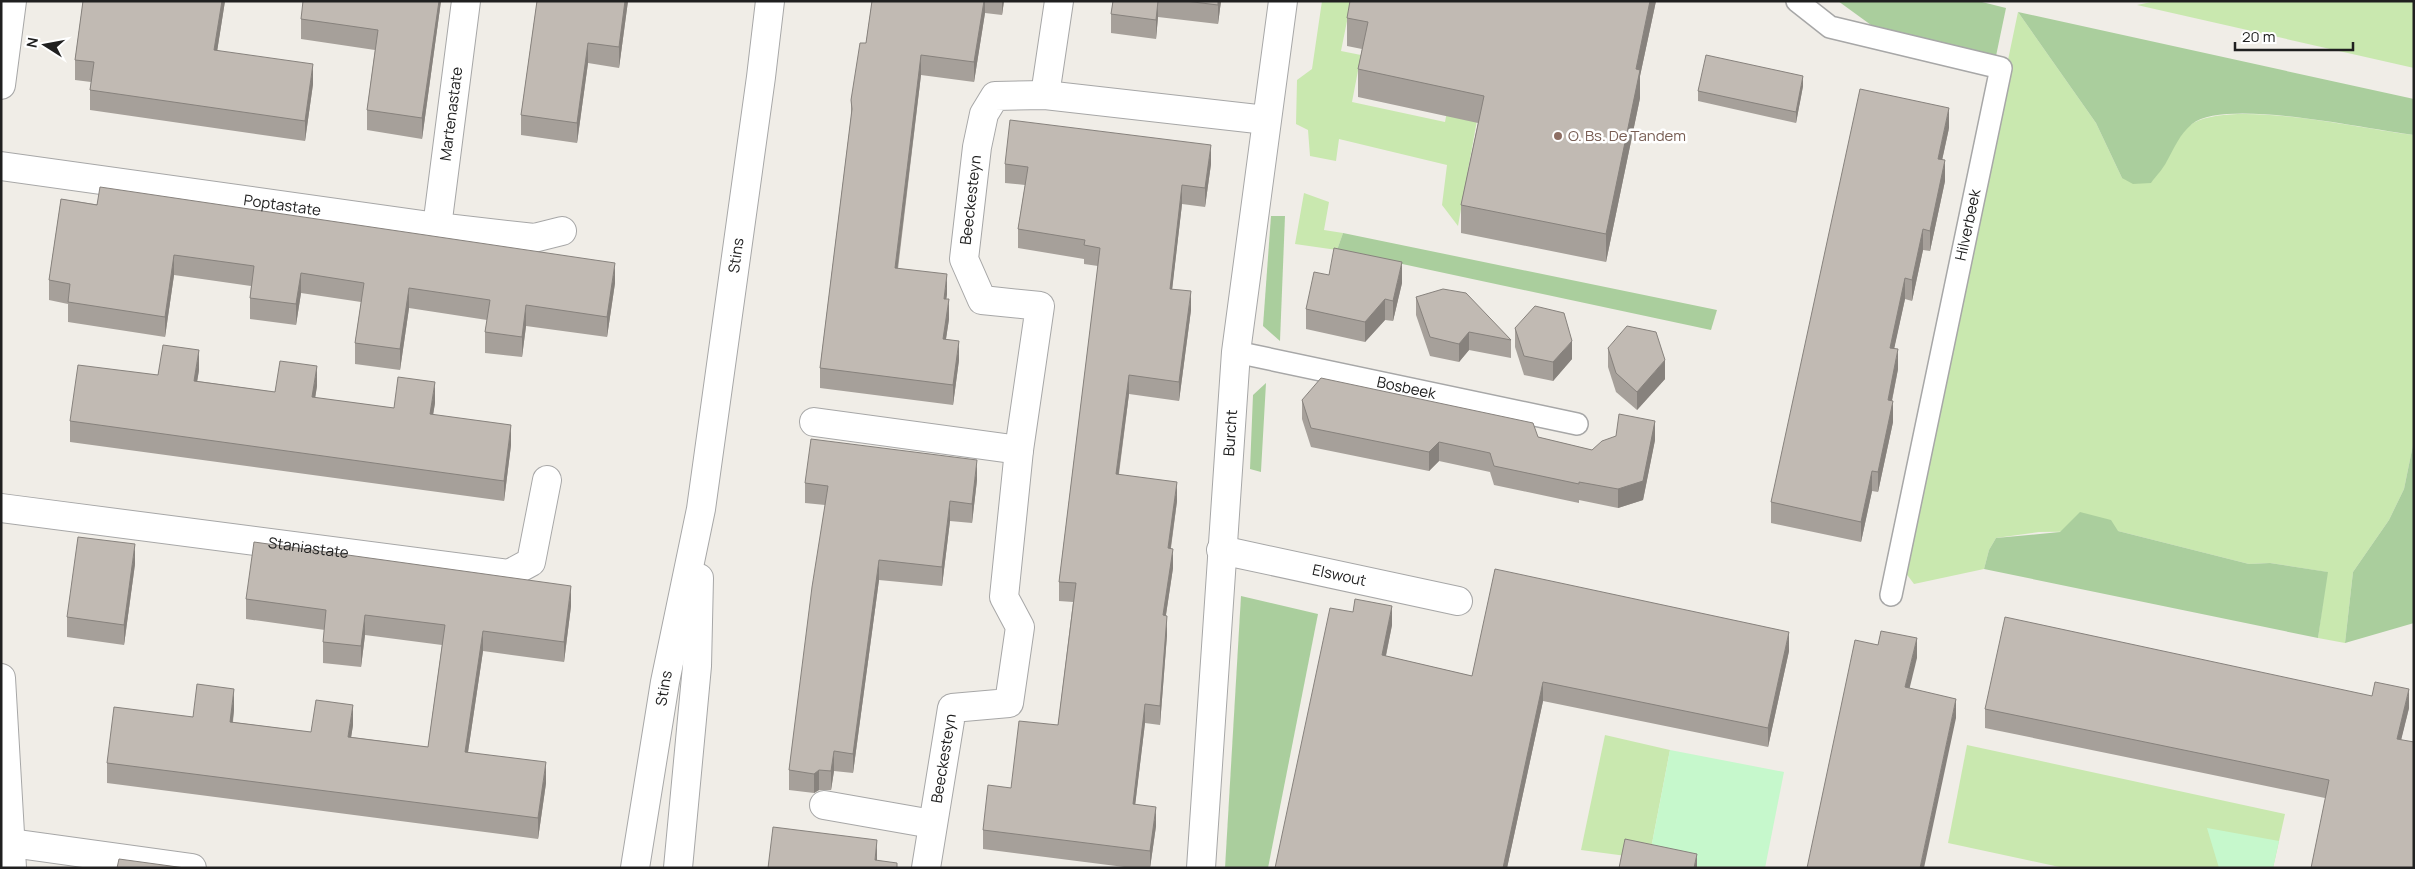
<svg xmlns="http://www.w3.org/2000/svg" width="2415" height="869" viewBox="0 0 2415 869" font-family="Manrope,sans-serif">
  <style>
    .grass { fill: #c9e8af }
    .forest { fill: #aace9d }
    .park { fill: #c6f8cc }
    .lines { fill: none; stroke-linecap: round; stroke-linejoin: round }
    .service-casing { stroke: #a7a7a7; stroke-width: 24 }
    .minor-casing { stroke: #a7a7a7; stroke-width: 30 }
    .tertiary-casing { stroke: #a7a7a7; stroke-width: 30 }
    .service { stroke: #fff; stroke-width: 21 }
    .minor { stroke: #fff; stroke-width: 28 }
    .tertiary { stroke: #fff; stroke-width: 28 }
    .wall { fill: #a6a09a }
    .shaded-wall { fill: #87827d }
    .building { fill: #c1bab3; stroke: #87827d }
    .education-dot { fill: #8d6e63; stroke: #fff; stroke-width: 2 }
    .labels { text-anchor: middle; stroke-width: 5; stroke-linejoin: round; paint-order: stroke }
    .street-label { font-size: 15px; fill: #202020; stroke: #fff }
    .education-label { font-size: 15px; fill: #785e54; stroke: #fff; text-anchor: start }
  </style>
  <rect width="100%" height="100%" fill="#f0ede7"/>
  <g class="grass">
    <path d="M1322 1H1351L1341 51 1361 55 1352 102 1445 122 1454 75 1484 81 1458 226 1442 205 1447 165 1339 139 1336 161 1310 156 1308 130 1296 124 1297 80 1312 69Z"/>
    <path d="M2156 1H2414V68L2137 5Z"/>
    <path d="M2018 12 2096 123 2122 178 2166 162C2173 147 2180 130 2195 122 2241 100 2361 129 2414 135V440L2404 489 2389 520 2353 572 2345 643 2318 638 2327 572 2270 563 2249 564 2118 531 2039 532 1996 538 1989 550 1984 569 1914 584 1902 568Z"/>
    <path d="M1304 193 1329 202 1324 230 1343 233 1337 250 1295 244Z"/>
    <path d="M1605 735 1670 750 1649 859 1581 850Z"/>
    <path d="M1967 745 2285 814 2273 868H2064L1948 843Z"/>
  </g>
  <g class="forest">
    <path d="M1838 1H1978L2006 8 1996 56 1871 25Z"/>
    <path d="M2018 12 2414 99V135C2369 130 2226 97 2192 124 2179 135 2175 147 2167 161 2163 169 2156 176 2151 183L2133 184 2122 178 2096 123Z"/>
    <path d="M1271 216H1285L1280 341 1263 326Z"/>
    <path d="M1343 233 1717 310 1711 330 1337 250Z"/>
    <path d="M1266 383 1261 471V472L1250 469 1253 395Z"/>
    <path d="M2414 440V623L2345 643 2353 572 2389 520 2404 489Z"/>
    <path d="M2080 512 2111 520 2118 531 2249 564 2270 563 2328 572 2318 638 1984 569 1989 550 1996 538 2060 532Z"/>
    <path d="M1241 596 1318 614 1268 868H1225Z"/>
  </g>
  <g class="park">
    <path d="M1670 750 1784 772 1765 868H1692L1649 859Z"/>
    <path d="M2207 828 2279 841 2273 868H2219Z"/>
  </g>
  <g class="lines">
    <g class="service-casing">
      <g id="service">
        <path d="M1797 1 1830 27 2001 68 1891 595"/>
        <path id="s1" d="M1236 352 1577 424"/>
      </g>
    </g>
    <g class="minor-casing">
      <g id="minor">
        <path d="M1 85 12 1"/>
        <path d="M1045 95 1059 1"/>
        <path id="s2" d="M1 166 437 227 534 238 562 231"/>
        <path id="s3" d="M437 227 466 1"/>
        <path d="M814 422 1019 450"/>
        <path id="s4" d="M1 508 509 574 531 562 547 480"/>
        <path id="s5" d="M1221 550 1458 601"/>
        <path d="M1 678 12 868"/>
        <path d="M824 805 932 824"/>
        <path d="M11 843 192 868"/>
        <path id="s6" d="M926 868 952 708 1009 703 1020 627 1004 597 1019 450 1040 306 982 300 964 259 977 147 984 114 995 96 1045 95 1266 120"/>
        <path id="s7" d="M1201 868 1236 352 1283 1"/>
      </g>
    </g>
    <g class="tertiary-casing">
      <g id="tertiary">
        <path id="s8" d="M635 868 665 682 701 509 761 77 770 1"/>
        <path d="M678 868 697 666 699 578"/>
      </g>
    </g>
    <use href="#service" class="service"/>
    <use href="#minor" class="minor"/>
    <use href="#tertiary" class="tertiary"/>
  </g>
  <g class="wall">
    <path d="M83 1H225L217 51 313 84 305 141 90 110V90L91 82 75 80V60Z"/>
    <path d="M441 1 422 139 367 130V110L375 50 301 39V19Z"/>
    <path d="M537 1H628L619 68 588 63 577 143 521 135V115Z"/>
    <path d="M872 1H1004L1002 15 985 13 974 82 921 75 898 269 947 294 946 299 949 319 946 339 959 360 953 405 820 388V368L851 117V100L866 43Z"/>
    <path d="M1113 1H1221L1218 24 1158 17 1156 39 1111 33V14Z"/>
    <path d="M1656 1 1640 76V98L1606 262 1461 233V205L1478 123 1358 97V69L1362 49 1347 46V18Z"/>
    <path d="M1803 86 1796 123 1698 101V91Z"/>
    <path d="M1949 128 1942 160 1945 181 1930 251 1923 250 1912 301 1905 299 1894 348 1898 369 1892 401 1893 422 1878 492 1872 491 1861 542 1771 523V502Z"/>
    <path d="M1005 164H1211L1205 207 1182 204 1172 289 1191 310 1179 401 1129 394 1119 474 1177 501 1171 548 1173 568 1166 615 1167 635 1160 725 1145 723 1135 805 1156 826 1150 868H1132L983 849V830L1011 788 1058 725 1073 602 1059 601V582L1098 266 1084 264V259L1018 248V229L1025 185 1005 183Z"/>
    <path d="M61 199 615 283 607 337 526 326 522 357 485 353V332L487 320 409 308 400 370 355 364V343L361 302 301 293 296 325 250 319V298L251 286 174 275 165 337 68 322V304L49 300V280Z"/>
    <path d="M1329 275 1402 283 1393 321 1385 320 1365 342 1306 329V309Z"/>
    <path d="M1416 297 1511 340V358L1469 350 1459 362 1430 356 1416 315Z"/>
    <path d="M1515 328 1572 359 1553 381 1524 375 1515 347Z"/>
    <path d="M1608 348 1665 379 1637 410 1616 392 1608 367Z"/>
    <path d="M199 370 197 381 275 392 317 386 315 398 394 408 435 403 433 414 511 445 504 501 70 442V421L158 375Z"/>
    <path d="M1302 400 1538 437 1592 450 1655 440 1643 500 1618 508 1579 500V503L1494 485 1490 472 1439 461 1429 471 1311 447 1302 419Z"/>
    <path d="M977 480 972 523 950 521 942 586 879 580 853 773 834 771 831 790H819L814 793 789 790V770L825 505 805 503V483Z"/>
    <path d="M135 564 124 645 67 637V617Z"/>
    <path d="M246 599 571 606 564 662 483 651 468 752 546 783 538 839 107 783V763L193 717 234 710 233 722 311 732 353 725 351 737 428 747 442 645 365 635 361 667 323 663V642L325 630 246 619Z"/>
    <path d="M1353 612 1392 625 1386 656 1472 676 1789 651 1768 747 1543 701 1507 868H1275Z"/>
    <path d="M2409 708 2401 739 2325 798 1985 728V709Z"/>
  </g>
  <g class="shaded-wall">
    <path d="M222 1H225L214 71V50Z"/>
    <path d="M439 1H441L422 139V118Z"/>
    <path d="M625 1H628L619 68V47Z"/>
    <path d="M984 1H985V13L974 82V62Z"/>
    <path d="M1002 1H1004L1002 15Z"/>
    <path d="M1158 1V17L1156 39V20Z"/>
    <path d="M1218 1H1221L1218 24Z"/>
    <path d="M1650 1H1656L1640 76V98L1606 262V234L1636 69Z"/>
    <path d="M588 43V63L577 143V123Z"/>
    <path d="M921 55V75L895 288V268Z"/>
    <path d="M313 64V84L305 141V121Z"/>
    <path d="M1803 76V86L1796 123V112Z"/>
    <path d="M1949 108V128L1938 179V159Z"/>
    <path d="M1211 145V164L1205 207V188Z"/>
    <path d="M1945 160V181L1930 251V231Z"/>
    <path d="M1182 185V204L1170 308V289Z"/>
    <path d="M1923 229V250L1912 301V280Z"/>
    <path d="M174 255V275L165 337V317Z"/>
    <path d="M1402 262V283L1393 321V301Z"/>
    <path d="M615 263V283L607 337V317Z"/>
    <path d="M301 273V293L296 325V304Z"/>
    <path d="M947 274V294L944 318V299Z"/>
    <path d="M1905 278V299L1890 368V348Z"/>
    <path d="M409 288V308L400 370V349Z"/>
    <path d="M1191 291V310L1179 401V382Z"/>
    <path d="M949 299V319L943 358V339Z"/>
    <path d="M1385 299V320L1365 342V322Z"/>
    <path d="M526 305V326L522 357V337Z"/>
    <path d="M1469 332V350L1459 362V344Z"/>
    <path d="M959 341V360L953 405V385Z"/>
    <path d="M1572 341V359L1553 381V362Z"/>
    <path d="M1898 349V369L1888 420V400Z"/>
    <path d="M199 350V370L194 401V381Z"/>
    <path d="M1665 360V379L1637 410V392Z"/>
    <path d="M317 366V386L312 417V397Z"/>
    <path d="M1129 375V394L1116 493V474Z"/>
    <path d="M435 382V403L430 434V414Z"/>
    <path d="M1893 401V422L1878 492V472Z"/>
    <path d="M1655 421V440L1643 500 1618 508V489Z"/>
    <path d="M511 425V445L504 501V481Z"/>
    <path d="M1439 442V461L1429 471V452Z"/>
    <path d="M977 460V480L972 523V504Z"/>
    <path d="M1872 471V491L1861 542V522Z"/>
    <path d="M1177 482V501L1168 567V548Z"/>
    <path d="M950 501V521L942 586V567Z"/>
    <path d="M135 544V564L124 645V625Z"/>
    <path d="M1173 549V568L1163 634V615Z"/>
    <path d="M879 560V580L853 773V754Z"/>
    <path d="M571 586V606L564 662V642Z"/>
    <path d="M1392 606V625L1382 674V655Z"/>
    <path d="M365 615V635L361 667V646Z"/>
    <path d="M1167 616V635L1160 725V706Z"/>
    <path d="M483 631V651L465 772V752Z"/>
    <path d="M1789 632V651L1768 747V728Z"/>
    <path d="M1917 638V658L1905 707V687Z"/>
    <path d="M1543 682V701L1507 868H1503Z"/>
    <path d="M234 689V710L230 742V722Z"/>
    <path d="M2409 689V708L2397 757V739Z"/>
    <path d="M1956 699V718L1924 868H1920Z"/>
    <path d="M1145 704V723L1133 823V804Z"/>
    <path d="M353 705V725L348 757V737Z"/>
    <path d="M834 751V771L831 790V771Z"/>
    <path d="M546 762V783L538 839V818Z"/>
    <path d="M819 770V790L814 793V774Z"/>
    <path d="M1156 807V826L1150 868V851Z"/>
    <path d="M877 840V861L875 860Z"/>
    <path d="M1697 854V868H1694Z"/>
  </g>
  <g class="building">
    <path d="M83 1H222L214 50 313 64 305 121 90 90 94 62 75 60Z"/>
    <path d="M303 1H439L422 118 367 110 378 30 301 19Z"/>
    <path d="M537 1H625L619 47 588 43 577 123 521 115Z"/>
    <path d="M872 1H984L974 62 921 55 895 268 947 274 944 299H949L943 339 959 341 953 385 820 368 852 109 851 100 860 43H866Z"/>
    <path d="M1113 1H1158L1156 20 1111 14Z"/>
    <path d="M1185 1H1218V5Z"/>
    <path d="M1350 1H1650L1636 69 1640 70 1606 234 1461 205 1484 96 1358 69 1368 22 1347 18Z"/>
    <path d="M1706 55 1803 76 1796 112 1698 91Z"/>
    <path d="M1860 89 1949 108 1938 159 1945 160 1930 231 1923 229 1912 280 1905 278 1890 348 1898 349 1888 400 1893 401 1878 472 1872 471 1861 522 1771 502Z"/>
    <path d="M1010 120 1211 145 1205 188 1182 185 1170 289 1191 291 1179 382 1129 375 1116 474 1177 482 1168 548 1173 549 1163 615 1167 616 1160 706 1145 704 1133 804 1156 807 1150 851 983 830 988 785 1011 788 1019 721 1058 725 1076 583 1059 582 1100 248 1084 245 1085 240 1018 229 1028 167 1005 164Z"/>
    <path d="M100 187 615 263 607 317 526 305 522 337 485 332 490 300 409 288 400 349 355 343 364 283 301 273 296 304 250 298 254 266 174 255 165 317 68 302 70 284 49 280 61 199 97 205Z"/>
    <path d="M1334 248 1402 262 1393 301 1385 299 1365 322 1306 309 1314 272 1329 275Z"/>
    <path d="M1443 289 1466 293 1511 340 1469 332 1459 344 1430 337 1416 297Z"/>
    <path d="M1535 306 1564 313 1572 341 1553 362 1524 356 1515 328Z"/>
    <path d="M1627 326 1656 332 1665 360 1637 392 1616 373 1608 348Z"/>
    <path d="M163 345 199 350 194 381 275 392 280 361 317 366 312 397 394 408 398 377 435 382 430 414 511 425 504 481 70 421 78 365 158 375Z"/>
    <path d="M1321 378 1533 423 1538 437 1592 450 1602 441 1616 436 1619 414 1655 421 1643 481 1618 489 1579 482V484L1494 466 1490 453 1439 442 1429 452 1311 428 1302 400Z"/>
    <path d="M811 439 977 460 972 504 950 501 942 567 879 560 853 754 834 751 831 771 819 770 814 774 789 770 812 587 828 486 805 483Z"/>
    <path d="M78 537 135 544 124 625 67 617Z"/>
    <path d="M254 542 571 586 564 642 483 631 465 752 546 762 538 818 107 763 114 707 193 717 197 684 234 689 230 722 311 732 316 700 353 705 348 737 428 747 445 625 365 615 361 646 323 642 326 610 246 599Z"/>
    <path d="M1495 569 1789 632 1768 728 1543 682 1503 868H1275L1330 608 1353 612 1355 599 1392 606 1382 655 1472 676Z"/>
    <path d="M2005 617 2372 696 2375 682 2409 689 2397 739 2414 742V868H2311L2329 780 1985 709Z"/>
    <path d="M1881 631 1917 638 1905 687 1956 699 1920 868H1807L1855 640 1878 645Z"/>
    <path d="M773 827 877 840 875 860 897 863V868H768Z"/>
    <path d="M1625 839 1697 854 1694 868H1619Z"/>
    <path d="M119 859 185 868H117Z"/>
  </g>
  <circle class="education-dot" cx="1558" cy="136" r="5"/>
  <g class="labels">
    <g class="street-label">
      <text dy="5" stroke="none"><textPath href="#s3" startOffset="114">Martenastate</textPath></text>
      <text dy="5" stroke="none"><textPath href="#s6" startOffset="786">Beeckesteyn</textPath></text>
      <text dy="5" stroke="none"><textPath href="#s2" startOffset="284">Poptastate</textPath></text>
      <text transform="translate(1968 225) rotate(-78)" y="5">Hilverbeek</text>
      <text dy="5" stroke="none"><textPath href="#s8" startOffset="621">Stins</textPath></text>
      <text dy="5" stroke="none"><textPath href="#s1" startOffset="174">Bosbeek</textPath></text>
      <text dy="5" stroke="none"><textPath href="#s7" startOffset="436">Burcht</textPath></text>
      <text dy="5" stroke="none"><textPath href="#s4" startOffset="310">Staniastate</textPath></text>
      <text dy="5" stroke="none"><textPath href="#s5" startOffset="121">Elswout</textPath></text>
      <text dy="5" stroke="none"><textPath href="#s8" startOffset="182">Stins</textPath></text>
      <text dy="5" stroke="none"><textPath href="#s6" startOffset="111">Beeckesteyn</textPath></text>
    </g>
    <g class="education-label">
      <text x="1568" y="141">O. Bs. De Tandem</text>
    </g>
  </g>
  <rect width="2415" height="869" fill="none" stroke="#202020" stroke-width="5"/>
  <g transform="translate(45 45) rotate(281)" stroke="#ffffff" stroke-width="4" paint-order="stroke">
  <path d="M0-4L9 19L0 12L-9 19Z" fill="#202020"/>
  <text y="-8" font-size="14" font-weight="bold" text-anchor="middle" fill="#202020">N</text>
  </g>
  <path d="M2235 42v8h118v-8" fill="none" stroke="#202020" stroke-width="2.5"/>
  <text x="2242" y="42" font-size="15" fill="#202020" stroke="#ffffff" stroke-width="4" paint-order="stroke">20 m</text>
</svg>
